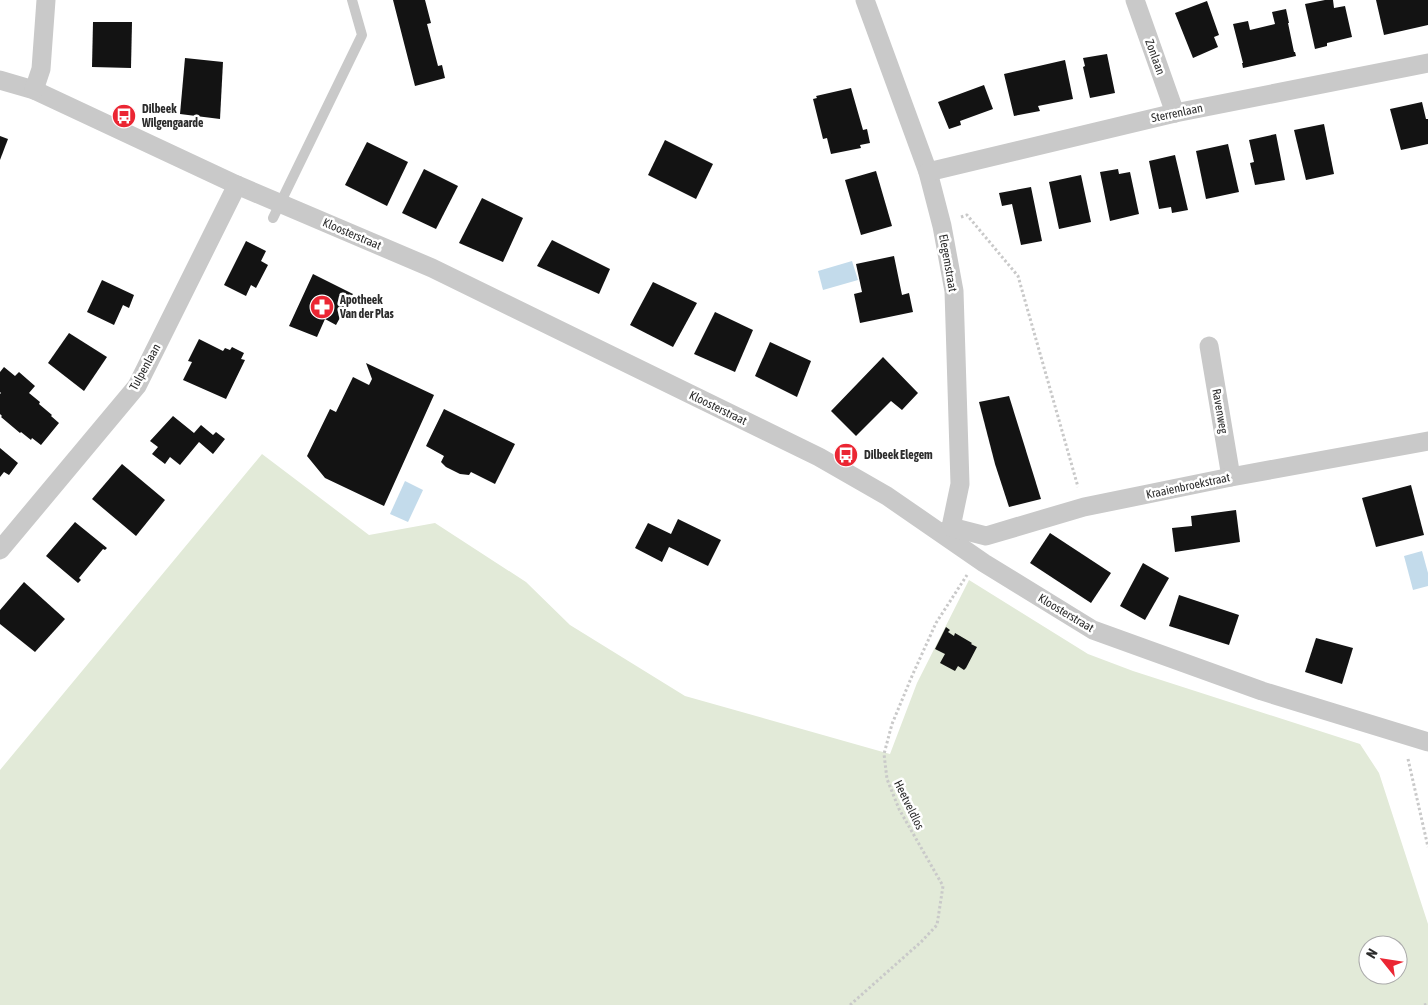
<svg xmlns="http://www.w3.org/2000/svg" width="1428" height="1005" viewBox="0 0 1428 1005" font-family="'Asap Condensed',sans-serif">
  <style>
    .green { fill: #e2ead8; fill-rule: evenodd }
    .water { fill: #c3dbeb }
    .building { fill: #131313 }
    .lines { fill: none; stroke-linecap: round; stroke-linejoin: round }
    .path { stroke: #c9c9c9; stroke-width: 3; stroke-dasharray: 2.5 2.5; stroke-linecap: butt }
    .lane { stroke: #c9c9c9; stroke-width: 10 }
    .street { stroke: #c9c9c9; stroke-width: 19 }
    .labels { text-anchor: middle; stroke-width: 5; stroke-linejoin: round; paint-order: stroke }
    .street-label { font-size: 12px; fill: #2c2c2c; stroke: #fff }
    .poi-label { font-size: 12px; font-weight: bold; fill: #2c2c2c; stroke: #fff; text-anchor: start }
  </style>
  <rect width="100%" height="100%" fill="#fff"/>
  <path class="green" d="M262 454 369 535 435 523 526 582 570 625 685 696 890 754 917 683 969 580 1088 654 1133 671 1360 744 1379 773 1428 924V1005H0V770ZM1368 945H1398V975H1368Z"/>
  <g class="water">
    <path d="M852 261 858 280 823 290 818 271Z"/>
    <path d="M405 481 423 490 408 522 390 514Z"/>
    <path d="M1422 551 1428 573V586L1413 590 1404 556Z"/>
  </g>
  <g class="building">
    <path d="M393 0H425L431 23 427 24 438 66 442 65 445 78 415 86Z"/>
    <path d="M1325 0H1333L1334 8 1345 6 1352 37 1327 43V46L1315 49 1305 4Z"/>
    <path d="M1376 0H1428V25L1384 35Z"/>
    <path d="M1207 1 1219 35 1214 37 1218 47 1193 58 1175 13Z"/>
    <path d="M1286 9 1289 23H1288L1294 52H1295L1296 56 1243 68 1242 63H1243L1233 24 1248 21 1250 30 1275 24 1272 12Z"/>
    <path d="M93 22H132L131 68 92 67Z"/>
    <path d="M1107 54 1115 93 1090 98 1083 67 1085 66 1083 58Z"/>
    <path d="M185 58 223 62 220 119 180 114Z"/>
    <path d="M1065 60 1073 99 1038 106 1040 111 1014 116 1004 74Z"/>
    <path d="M984 85 993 109 960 121 961 125 949 129 938 102Z"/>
    <path d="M851 88 863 130 867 129 870 143 860 145 861 148 831 154 827 138 823 139 813 99 817 98 816 96Z"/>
    <path d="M1422 102 1426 119H1428V144L1401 150 1390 109Z"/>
    <path d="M1324 124 1334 174 1306 180 1294 130Z"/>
    <path d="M1276 134 1285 180 1255 185 1250 163 1254 162 1249 140Z"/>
    <path d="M0 136 8 139 0 160Z"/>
    <path d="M665 140 713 164 696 199 648 175Z"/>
    <path d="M367 142 408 162 387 206 345 185Z"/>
    <path d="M1228 144 1239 192 1206 199 1196 151Z"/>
    <path d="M1175 155 1188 210 1172 213 1171 207 1159 209 1149 161Z"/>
    <path d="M424 169 458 186 436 229 402 213Z"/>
    <path d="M1118 169 1119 174 1130 172 1139 214 1110 221 1100 172Z"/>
    <path d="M876 171 892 226 861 235 845 180Z"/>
    <path d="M1081 175 1091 222 1059 229 1049 182Z"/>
    <path d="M1031 187 1042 241 1021 245 1012 204 1002 206 999 193Z"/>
    <path d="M482 198 523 218 503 262 459 243Z"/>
    <path d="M552 240 610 269 599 294 537 266Z"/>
    <path d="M246 241 266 251 261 261 268 265 256 288 251 285 246 296 224 285Z"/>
    <path d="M894 256 902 295 909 293 913 312 860 323 854 294 862 292 856 264Z"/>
    <path d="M313 274 353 294 336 325 325 319 317 337 289 326Z"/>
    <path d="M102 280 134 295 129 308 123 305 114 325 87 312Z"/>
    <path d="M653 282 697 303 673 347 630 325Z"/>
    <path d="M715 312 753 330 735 372 694 354Z"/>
    <path d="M69 333 107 357 84 391 48 363Z"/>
    <path d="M199 339 223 351 225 348 230 350 232 347 244 353 241 359 245 360 226 399 183 380 192 362 188 361Z"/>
    <path d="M770 342 811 361 797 397 755 376Z"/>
    <path d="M883 357 918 393 902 410 891 401 856 436 831 411Z"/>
    <path d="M366 363 434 395 384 506 325 478 307 456 330 409 336 412 353 377 369 385 372 379Z"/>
    <path d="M4 367 15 376 19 372 35 386 29 393 40 402 39 404 52 415 51 416 59 423 41 445 32 438 31 440 21 432 20 433 1 417 2 416 0 414V394L1 393 0 392V372Z"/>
    <path d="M1009 396 1041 499 1009 507 995 464 979 402Z"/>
    <path d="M444 409 515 444 495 484 471 472 469 475 460 474 446 467 441 462 444 456 426 446Z"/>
    <path d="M173 416 194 433 201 425 213 435 216 432 225 439 213 454 199 442 180 465 170 457 165 464 152 454 158 447 150 441Z"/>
    <path d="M0 448 18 463 9 475 4 472 0 477Z"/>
    <path d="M122 464 165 500 136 536 92 499Z"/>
    <path d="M1411 485 1424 535 1376 547 1362 498Z"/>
    <path d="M1236 510 1240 542 1175 552 1172 528 1192 526 1191 516Z"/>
    <path d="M678 519 721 540 708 566 669 547 662 562 635 548 648 523 671 534Z"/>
    <path d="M75 522 107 548 105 550 103 549 79 578 81 580 78 583 46 556Z"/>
    <path d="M1050 533 1111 573 1091 603 1030 563Z"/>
    <path d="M1143 563 1169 578 1145 620 1120 606Z"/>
    <path d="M24 582 65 619 35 652 0 624V610Z"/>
    <path d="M1179 595 1239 615 1229 645 1169 626Z"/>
    <path d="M946 627 950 630 948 632 954 636 955 633 972 643 971 644 977 647 966 668 964 670 958 666 955 671 940 663 945 654 935 649Z"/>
    <path d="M1316 638 1353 648 1342 684 1305 672Z"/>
  </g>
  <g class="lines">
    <g class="path">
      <path d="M961 217 967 215 1018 276 1078 487"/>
      <path d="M1408 759 1428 847"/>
      <path d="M850 1005 921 942 937 925 943 886 899 809 887 779 884 754 892 724 912 676 936 623 967 575"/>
      <path d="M1424 1005 1428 1004"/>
    </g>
    <path class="lane" d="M273 218 362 35 352 0"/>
    <g class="street">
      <path d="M865 0 928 172 942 226 954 291 960 484 951 527 943 534"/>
      <path d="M1135 0 1175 113"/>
      <path d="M0 80 34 90 237 185 432 268 819 457 887 496 984 563 1093 630 1262 691 1428 742"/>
      <path d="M34 90 41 69 46 0"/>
      <path d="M928 172 1175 113 1428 63"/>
      <path d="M1209 346 1231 477"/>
      <path d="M951 527 986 536 1084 507 1231 477 1428 441"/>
      <path d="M0 550 137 386 237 185"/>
    </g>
  </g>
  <defs>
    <g id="bus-disc" transform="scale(1.25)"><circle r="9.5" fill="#eb2633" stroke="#fff"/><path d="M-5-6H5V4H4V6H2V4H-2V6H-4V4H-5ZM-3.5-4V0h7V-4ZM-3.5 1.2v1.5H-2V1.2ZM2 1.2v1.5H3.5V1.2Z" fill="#fff"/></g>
    <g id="pharmacy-disc" transform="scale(1.25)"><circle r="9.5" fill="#eb2633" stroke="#fff"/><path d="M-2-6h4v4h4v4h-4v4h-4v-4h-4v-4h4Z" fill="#fff"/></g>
  </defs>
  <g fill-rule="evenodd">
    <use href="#bus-disc" x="124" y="116"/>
    <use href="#pharmacy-disc" x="322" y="307"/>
    <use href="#bus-disc" x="846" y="455"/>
  </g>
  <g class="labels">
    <g class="street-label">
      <text transform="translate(1155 57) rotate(70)" y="4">Zonlaan</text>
      <text transform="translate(1177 113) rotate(-12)" y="4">Sterrenlaan</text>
      <text transform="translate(352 234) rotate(23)" y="4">Kloosterstraat</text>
      <text transform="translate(948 263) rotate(80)" y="4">Elegemstraat</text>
      <text transform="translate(145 367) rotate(-61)" y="4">Tulpenlaan</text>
      <text transform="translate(718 408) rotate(26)" y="4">Kloosterstraat</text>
      <text transform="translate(1220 411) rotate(80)" y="4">Ravenweg</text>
      <text transform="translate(1188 486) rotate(-12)" y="4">Kraaienbroekstraat</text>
      <text transform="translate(1066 613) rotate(31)" y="4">Kloosterstraat</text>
      <text transform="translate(909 805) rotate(64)" y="4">Heetveldlos</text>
    </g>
    <g class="poi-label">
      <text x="142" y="113">Dilbeek<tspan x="142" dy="14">Wilgengaarde</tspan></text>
      <text x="340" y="304">Apotheek<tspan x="340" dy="14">Van der Plas</tspan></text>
      <text x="864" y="459">Dilbeek Elegem</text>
    </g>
  </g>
  <g transform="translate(1383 960) rotate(300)"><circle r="24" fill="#ffffff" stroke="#ababab"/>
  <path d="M0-4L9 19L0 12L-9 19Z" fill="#eb2633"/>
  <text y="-8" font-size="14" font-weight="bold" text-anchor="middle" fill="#2c2c2c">N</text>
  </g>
</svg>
